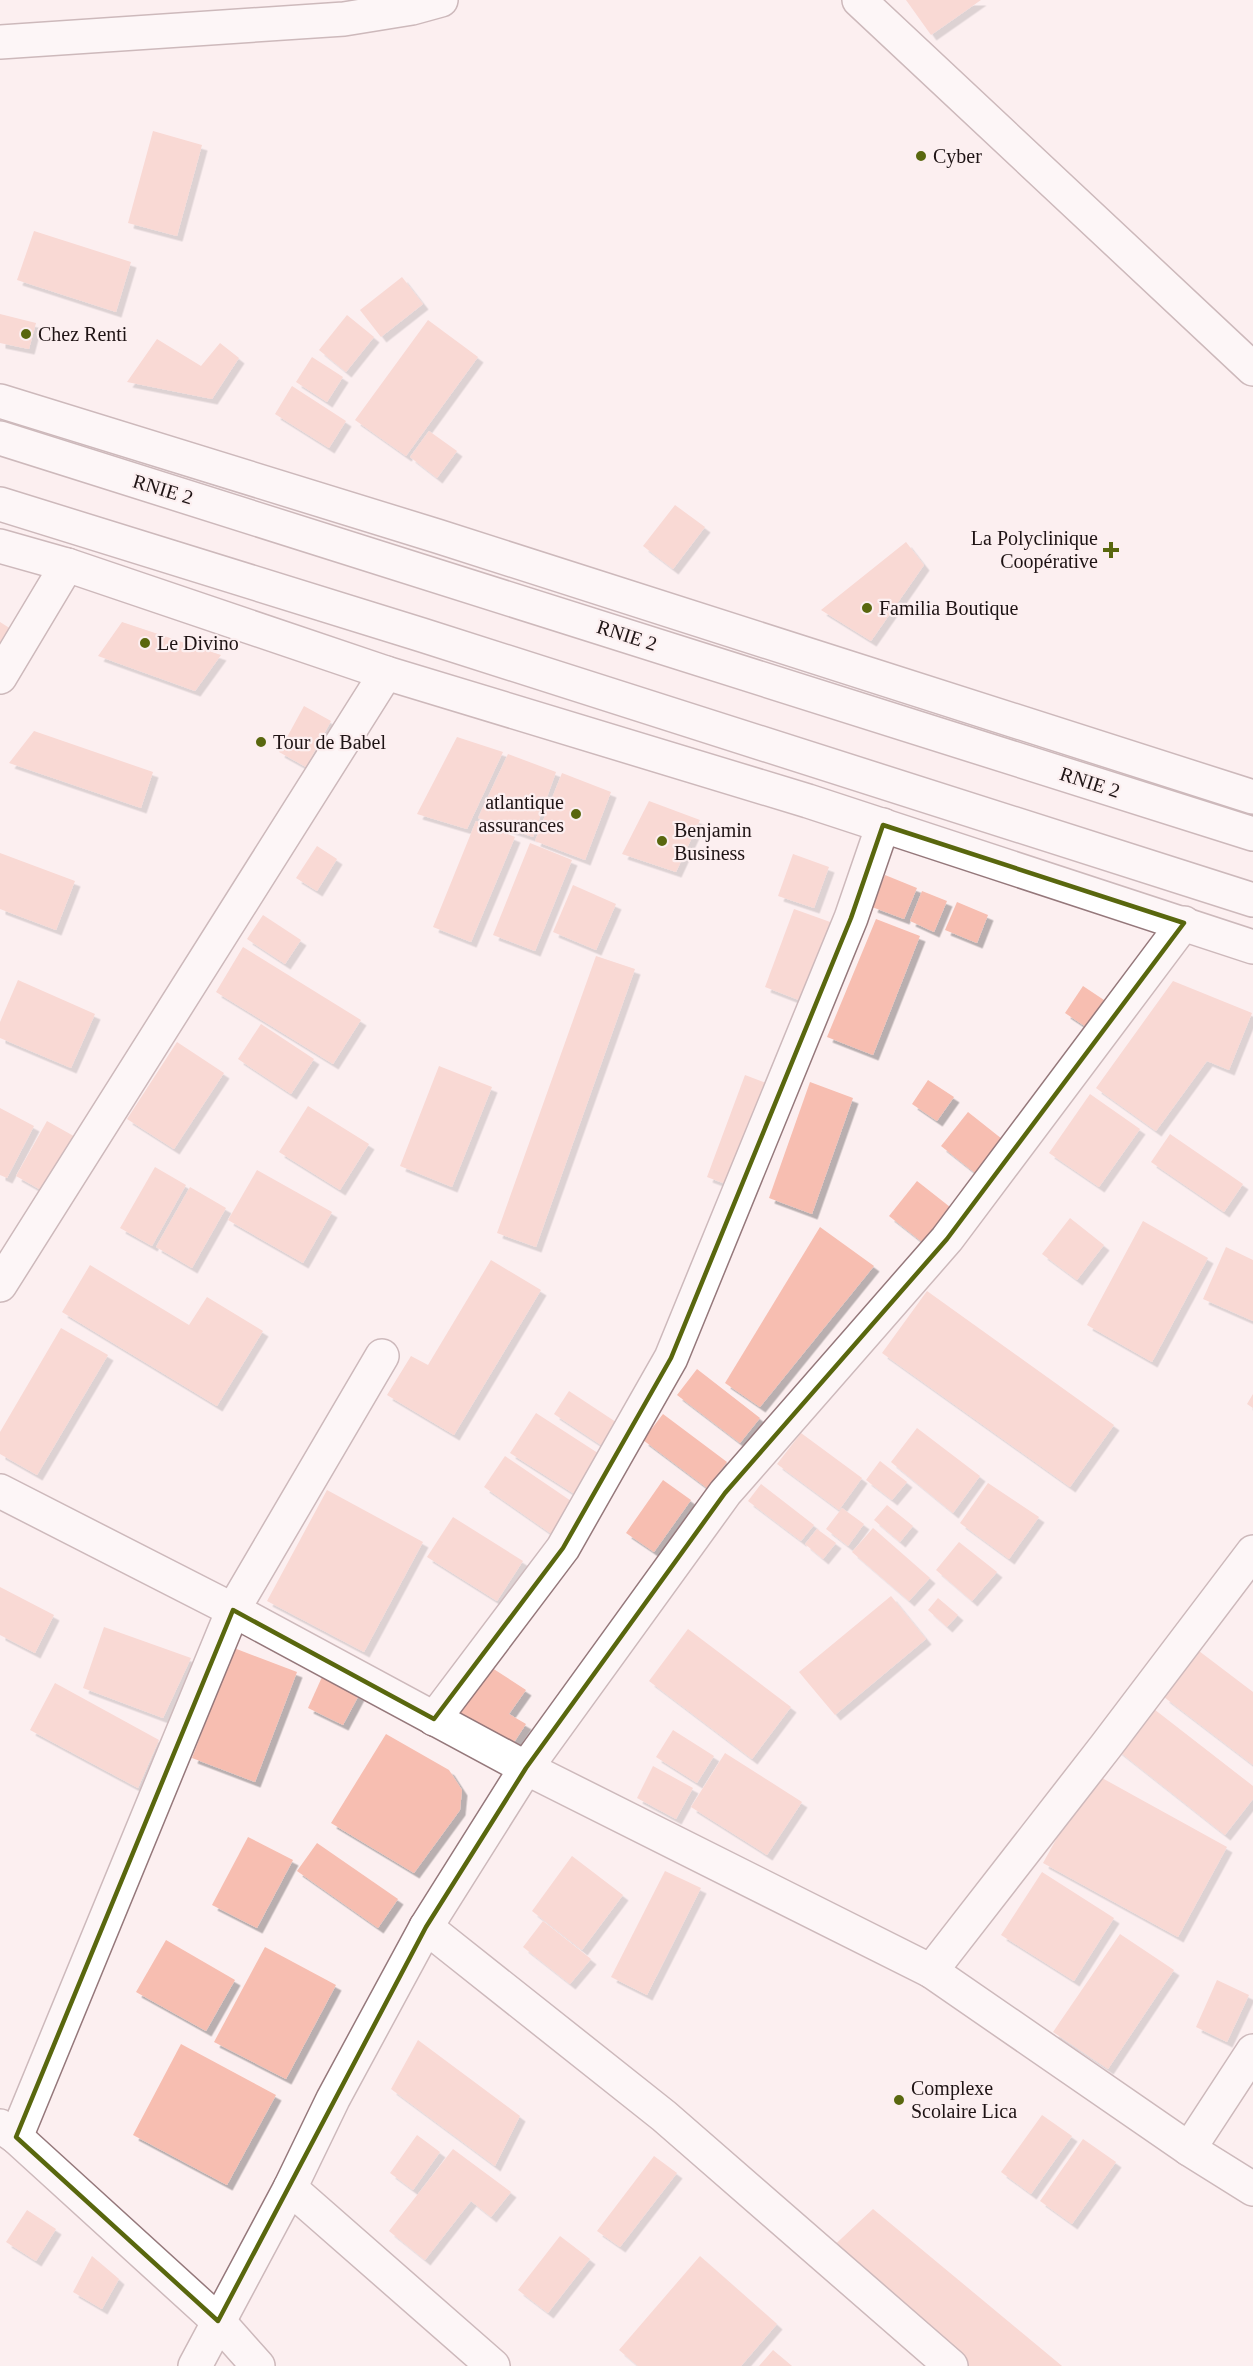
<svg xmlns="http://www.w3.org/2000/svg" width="1253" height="2366" viewBox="0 0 1253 2366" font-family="Georgia,serif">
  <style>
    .building { fill: #f7beb1; filter: url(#shadow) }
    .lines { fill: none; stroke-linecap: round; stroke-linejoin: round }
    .minor-casing { stroke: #95787b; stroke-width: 36 }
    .trunk-casing { stroke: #95787b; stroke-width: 36 }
    .minor { stroke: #fff; stroke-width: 33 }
    .trunk { stroke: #fff; stroke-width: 33 }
    .marked { fill: none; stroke: #59670e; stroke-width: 4.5; stroke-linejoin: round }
    .poi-dot { fill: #59670e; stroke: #fceff0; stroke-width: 2 }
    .labels { text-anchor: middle; stroke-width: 4.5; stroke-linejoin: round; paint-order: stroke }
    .poi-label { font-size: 20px; fill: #1e1314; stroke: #fceff0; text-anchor: start }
    .street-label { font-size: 20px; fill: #1e1314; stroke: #fceff0 }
  </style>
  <defs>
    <filter id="shadow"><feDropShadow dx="5.5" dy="5.5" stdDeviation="0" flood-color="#0004"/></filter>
  </defs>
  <rect width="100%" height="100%" fill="#fceff0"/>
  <g class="building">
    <path d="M906 0H981L931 35Z"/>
    <path d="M153 131 202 145 177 236 128 223Z"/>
    <path d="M34 231 131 262 116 312 17 280Z"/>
    <path d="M402 277 423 304 381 337 360 310Z"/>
    <path d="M0 314 36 323 29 349 0 343Z"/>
    <path d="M347 315 374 337 346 372 319 350Z"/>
    <path d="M428 320 478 357 406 456 355 420Z"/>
    <path d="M157 339 201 366 220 343 239 358 212 399 127 382Z"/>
    <path d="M312 357 343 377 327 402 296 382Z"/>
    <path d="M292 386 346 421 329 448 275 414Z"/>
    <path d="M429 431 457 451 437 478 410 457Z"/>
    <path d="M675 505 705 527 673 569 643 546Z"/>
    <path d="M906 542 924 565 871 641 821 610Z"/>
    <path d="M0 622 11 629 0 647Z"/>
    <path d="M122 622 221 655 195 691 98 656Z"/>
    <path d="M304 706 331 721 306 767 279 752Z"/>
    <path d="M34 731 153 772 141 808 9 763Z"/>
    <path d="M457 737 503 752 467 829 417 814Z"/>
    <path d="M508 754 556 772 533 837 478 818Z"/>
    <path d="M562 773 611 792 585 860 535 841Z"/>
    <path d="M649 801 700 820 676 872 622 854Z"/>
    <path d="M476 821 515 837 471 942 433 927Z"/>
    <path d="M530 843 572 860 535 951 493 935Z"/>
    <path d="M317 846 337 859 317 891 296 878Z"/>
    <path d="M0 853 75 881 56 930 0 909Z"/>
    <path d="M793 854 829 867 814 908 778 896Z"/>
    <path d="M885 875 917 888 904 919 872 907Z"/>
    <path d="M573 885 616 904 596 950 553 932Z"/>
    <path d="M922 891 947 901 934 932 910 921Z"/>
    <path d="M957 902 988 915 977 943 945 930Z"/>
    <path d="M794 909 833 923 804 1002 765 987Z"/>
    <path d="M263 915 301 940 285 964 247 939Z"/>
    <path d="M876 919 920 936 873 1055 827 1037Z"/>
    <path d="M243 947 361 1020 333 1064 216 992Z"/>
    <path d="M596 956 635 969 536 1247 497 1233Z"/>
    <path d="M18 980 95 1014 71 1068 0 1038V1022Z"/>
    <path d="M1173 981 1252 1013 1229 1070 1207 1061 1156 1131 1096 1088Z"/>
    <path d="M1083 986 1110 1004 1092 1031 1065 1013Z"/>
    <path d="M261 1024 314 1059 291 1094 238 1059Z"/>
    <path d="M177 1042 224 1073 174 1149 127 1119Z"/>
    <path d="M439 1066 492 1087 452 1187 400 1166Z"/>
    <path d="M745 1075 774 1086 736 1188 707 1177Z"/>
    <path d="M928 1080 954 1097 937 1121 912 1104Z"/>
    <path d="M810 1082 853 1098 812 1214 769 1198Z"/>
    <path d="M1090 1094 1140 1129 1099 1187 1049 1153Z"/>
    <path d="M308 1106 369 1144 340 1190 279 1152Z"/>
    <path d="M0 1108 34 1126 7 1178 0 1175Z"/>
    <path d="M968 1112 1002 1139 975 1173 941 1146Z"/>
    <path d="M47 1121 79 1139 48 1194 16 1176Z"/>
    <path d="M1170 1134 1243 1184 1224 1212 1151 1162Z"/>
    <path d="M155 1167 186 1185 152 1246 120 1228Z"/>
    <path d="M257 1170 332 1212 303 1263 228 1220Z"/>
    <path d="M917 1181 950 1207 922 1242 889 1216Z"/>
    <path d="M190 1187 226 1208 192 1268 156 1247Z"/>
    <path d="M1070 1218 1104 1245 1077 1280 1042 1254Z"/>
    <path d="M1143 1221 1208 1258 1152 1362 1087 1325Z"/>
    <path d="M820 1227 874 1266 760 1407 725 1383Z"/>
    <path d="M1226 1247 1253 1260V1321L1203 1299Z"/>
    <path d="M491 1260 541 1290 454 1435 387 1395 411 1356 428 1365Z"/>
    <path d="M90 1265 189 1325 207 1297 263 1331 217 1406 62 1312Z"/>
    <path d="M927 1291 1114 1425 1070 1487 882 1353Z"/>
    <path d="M61 1328 108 1355 37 1475 0 1454V1432Z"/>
    <path d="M697 1369 760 1418 740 1443 677 1395Z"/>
    <path d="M569 1391 625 1428 610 1451 554 1414Z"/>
    <path d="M1253 1394V1408L1247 1404Z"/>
    <path d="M536 1413 604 1457 579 1497 510 1453Z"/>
    <path d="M663 1414 727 1462 707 1488 643 1440Z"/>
    <path d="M917 1428 980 1476 953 1513 891 1462Z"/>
    <path d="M801 1433 862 1478 839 1510 777 1464Z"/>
    <path d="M505 1456 574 1503 553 1535 484 1487Z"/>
    <path d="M880 1461 907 1482 892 1500 866 1480Z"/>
    <path d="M663 1480 691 1500 654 1552 626 1533Z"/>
    <path d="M988 1483 1039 1517 1009 1559 960 1523Z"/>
    <path d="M761 1484 814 1525 801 1541 748 1501Z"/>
    <path d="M327 1490 423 1542 364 1652 267 1601Z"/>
    <path d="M887 1505 913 1526 900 1542 874 1520Z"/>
    <path d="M842 1508 864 1524 848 1546 826 1529Z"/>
    <path d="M453 1517 523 1561 497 1601 427 1557Z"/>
    <path d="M873 1528 930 1578 909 1601 852 1552Z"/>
    <path d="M817 1529 836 1543 823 1559 805 1544Z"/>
    <path d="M959 1542 997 1572 972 1601 936 1570Z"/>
    <path d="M0 1587 54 1615 35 1653 0 1635Z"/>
    <path d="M891 1596 926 1639 835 1715 799 1672Z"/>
    <path d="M938 1598 958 1615 947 1627 928 1610Z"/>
    <path d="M104 1627 191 1658 163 1718 83 1688Z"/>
    <path d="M688 1629 791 1707 752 1759 649 1681Z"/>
    <path d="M234 1648 297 1672 255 1782 192 1758Z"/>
    <path d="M1199 1651 1253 1692V1765L1164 1697Z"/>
    <path d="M489 1666 526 1690 509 1714 526 1724 509 1750 456 1715Z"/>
    <path d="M322 1677 359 1695 343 1725 308 1708Z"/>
    <path d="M55 1683 159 1740 138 1788 30 1730Z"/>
    <path d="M1150 1706 1253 1786V1799L1225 1835 1116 1749Z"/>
    <path d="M673 1730 714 1756 697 1783 656 1757Z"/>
    <path d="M386 1734 449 1770 462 1790 460 1810 414 1873 331 1823Z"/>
    <path d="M725 1753 802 1802 767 1855 691 1807Z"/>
    <path d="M653 1766 693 1788 676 1819 637 1798Z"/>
    <path d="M1093 1773 1227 1847 1178 1937 1043 1863Z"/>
    <path d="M248 1837 293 1860 257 1928 212 1905Z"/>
    <path d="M317 1843 398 1899 378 1928 297 1871Z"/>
    <path d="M572 1856 623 1895 582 1950 532 1911Z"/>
    <path d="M665 1871 701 1888 647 1995 611 1977Z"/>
    <path d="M1042 1872 1114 1918 1074 1981 1001 1935Z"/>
    <path d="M543 1921 591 1959 570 1984 523 1947Z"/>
    <path d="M1120 1934 1174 1970 1108 2069 1053 2032Z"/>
    <path d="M166 1940 235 1980 206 2031 136 1992Z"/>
    <path d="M265 1947 336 1985 286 2079 214 2042Z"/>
    <path d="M1217 1980 1249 1995 1227 2042 1196 2027Z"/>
    <path d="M418 2040 520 2116 495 2166 391 2089Z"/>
    <path d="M181 2044 276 2095 227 2185 133 2135Z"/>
    <path d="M1042 2115 1072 2136 1031 2194 1001 2172Z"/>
    <path d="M417 2135 440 2152 413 2190 390 2173Z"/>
    <path d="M1083 2139 1116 2162 1072 2224 1040 2201Z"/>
    <path d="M453 2149 511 2192 491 2217 471 2201 425 2260 389 2231Z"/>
    <path d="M654 2156 677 2173 620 2247 597 2231Z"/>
    <path d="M873 2209 1062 2366H969L827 2252Z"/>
    <path d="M27 2210 56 2229 36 2261 6 2242Z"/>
    <path d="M560 2236 590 2259 548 2313 518 2290Z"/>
    <path d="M92 2256 119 2279 102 2309 73 2292Z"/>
    <path d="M700 2256 777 2324 741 2366H638L619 2350Z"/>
    <path d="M773 2350 792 2366H759Z"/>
  </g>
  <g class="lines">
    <g class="minor-casing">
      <g id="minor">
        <path d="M859 0 1253 369"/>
        <path d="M0 42 344 19 412 8 441 0"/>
        <path d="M0 401 437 536 1253 797"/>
        <path d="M0 546 67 565 386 673 808 801 1253 947"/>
        <path d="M0 677 67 565"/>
        <path d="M0 1285 386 673"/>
        <path d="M0 1491 233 1610 526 1768 931 1971 1189 2149 1253 2189"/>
        <path d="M434 1719 563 1548 671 1358 851 918 883 825"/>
        <path d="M426 1927 664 2116 951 2366"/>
        <path d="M931 1971 1106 1746 1253 1552"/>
        <path d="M0 2126 16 2137 218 2321 258 2366"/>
        <path d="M16 2137 233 1610 382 1356"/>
        <path d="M1189 2149 1253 2051"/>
        <path d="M290 2188 493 2366"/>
        <path d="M195 2366 290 2188 333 2099 426 1927 526 1768 725 1493 947 1239 1184 923"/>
      </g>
    </g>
    <g class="trunk-casing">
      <g id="trunk">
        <path d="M0 438 1253 834"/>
        <path d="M0 504 422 635 1253 900"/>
      </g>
    </g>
    <use href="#minor" class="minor"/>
    <use href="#trunk" class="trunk"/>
  </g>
  <path d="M0 0H1253V2366H0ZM883 825 1184 923 947 1239 725 1493 526 1768 426 1927 218 2321 16 2137 233 1610 434 1719 563 1548 671 1358 851 918Z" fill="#fceff0" fill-opacity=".55" fill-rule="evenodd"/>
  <path class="marked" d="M883 825 1184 923 947 1239 725 1493 526 1768 426 1927 218 2321 16 2137 233 1610 434 1719 563 1548 671 1358 851 918Z"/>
  <g class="poi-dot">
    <circle cx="921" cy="156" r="6"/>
    <circle cx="26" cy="334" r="6"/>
    <path d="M1108 541h6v6h6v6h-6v6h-6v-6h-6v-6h6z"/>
    <circle cx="867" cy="608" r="6"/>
    <circle cx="145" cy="643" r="6"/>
    <circle cx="261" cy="742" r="6"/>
    <circle cx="576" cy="814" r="6"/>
    <circle cx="662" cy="841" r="6"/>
    <circle cx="899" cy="2100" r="6"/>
  </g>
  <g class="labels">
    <g class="poi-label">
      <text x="933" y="163">Cyber</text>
      <text x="38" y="341">Chez Renti</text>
      <text x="1098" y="545" text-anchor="end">La Polyclinique<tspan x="1098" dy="23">Coopérative</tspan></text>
      <text x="879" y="615">Familia Boutique</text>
      <text x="157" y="650">Le Divino</text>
      <text x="273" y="749">Tour de Babel</text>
      <text x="564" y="809" text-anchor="end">atlantique<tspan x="564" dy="23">assurances</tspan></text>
      <text x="674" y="837">Benjamin<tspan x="674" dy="23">Business</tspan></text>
      <text x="911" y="2095">Complexe<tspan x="911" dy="23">Scolaire Lica</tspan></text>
    </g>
    <g class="street-label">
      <text transform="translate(163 489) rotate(17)" y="7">RNIE 2</text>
      <text transform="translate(627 635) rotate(18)" y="7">RNIE 2</text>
      <text transform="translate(1090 782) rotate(18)" y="7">RNIE 2</text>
    </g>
  </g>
</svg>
